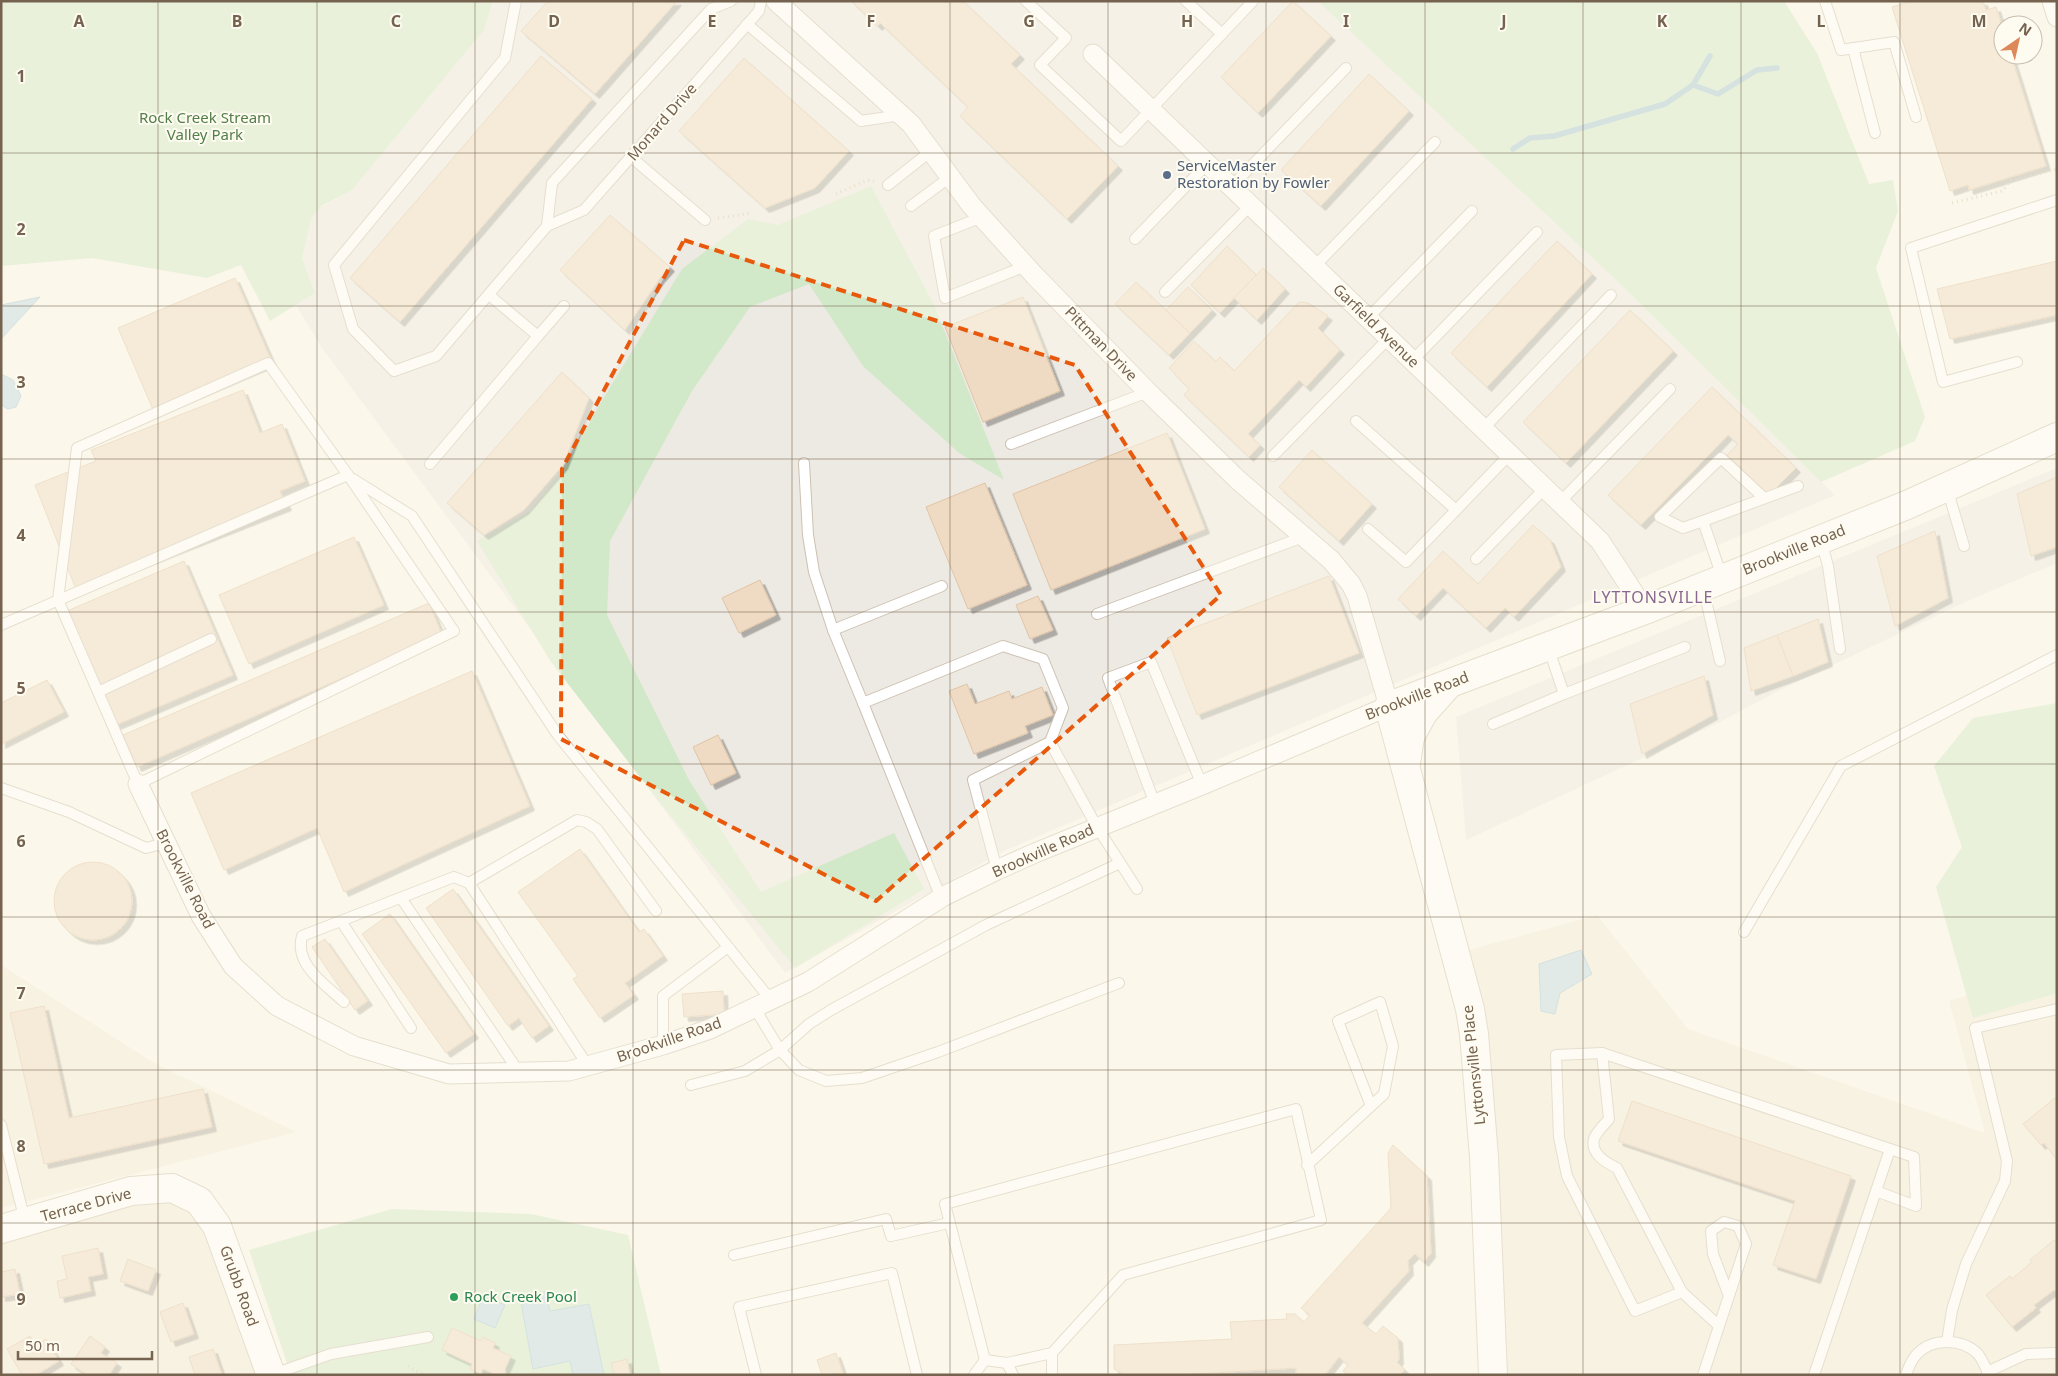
<svg xmlns="http://www.w3.org/2000/svg" width="2058" height="1376" viewBox="0 0 2058 1376" font-family="'Noto Sans',sans-serif">
  <style>
    .residential { fill: #f3ead9 }
    .industrial { fill: #ede9e3 }
    .green { fill: #d2e9c9 }
    .water { fill: #c0dae4; stroke: #a6c7d5 }
    .lines { fill: none; stroke-linecap: round; stroke-linejoin: round }
    .stream { stroke: #a6c7d5; stroke-width: 5.5 }
    .building { fill: #efdbc4; stroke: #e0c4a5; filter: url(#shadow) }
    .lane-casing { stroke: #cdc1b1; stroke-width: 12 }
    .street-casing { stroke: #cdc1b1; stroke-width: 21 }
    .secondary-casing { stroke: #cfc2ae; stroke-width: 30 }
    .path { stroke: #d4bfa6; stroke-width: 3; stroke-dasharray: 1 4; stroke-linecap: butt }
    .lane { stroke: #fff; stroke-width: 10 }
    .street { stroke: #fff; stroke-width: 19 }
    .secondary { stroke: #fff; stroke-width: 28 }
    .marked { fill: none; stroke: #e8590c; stroke-width: 4; stroke-dasharray: 10 6; stroke-linejoin: round }
    .grid { fill: none; stroke: #75624f; stroke-width: 1; stroke-opacity: 0.55 }
    .service-dot { fill: #5c6f8a; stroke: #fefbf1; stroke-width: 2 }
    .leisure-dot { fill: #2e9e5b; stroke: #fefbf1; stroke-width: 2 }
    .labels { text-anchor: middle; stroke-width: 4; stroke-linejoin: round; paint-order: stroke }
    .park-label { font-size: 15px; fill: #537f4a; stroke: #fefbf1 }
    .street-label { font-size: 15px; fill: #75624f; stroke: #fefbf1 }
    .service-label { font-size: 15px; fill: #4e5e75; stroke: #fefbf1; text-anchor: start }
    .leisure-label { font-size: 15px; fill: #27864d; stroke: #fefbf1; text-anchor: start }
    .neighbourhood-label { font-size: 16px; letter-spacing: 1px; fill: #896790; stroke: #fefbf1 }
    .grid-label { font-size: 16px; text-anchor: middle; font-weight: bold; fill: #75624f; stroke: #fefbf1; stroke-width: 4; stroke-linejoin: round; paint-order: stroke }
  </style>
  <defs>
    <filter id="shadow"><feDropShadow dx="4.5" dy="4.5" stdDeviation="0" flood-color="#0004"/></filter>
  </defs>
  <rect width="100%" height="100%" fill="#fbf7ea"/>
  <g class="residential">
    <path d="M1597 915 1688 1029 1985 1133 1949 1001 2057 968V1375H1493L1466 951Z"/>
    <path d="M1 965 154 1063 296 1132 1 1208Z"/>
    <path d="M131 1191 199 1201 271 1375H1V1229Z"/>
  </g>
  <g class="industrial">
    <path d="M493 1H1320L1615 279 1835 495 1004 851 785 973 322 348 257 241 352 190 484 30Z"/>
    <path d="M2057 468V563L1970 600 1780 690 1718 723 1466 840 1456 717Z"/>
  </g>
  <g class="green">
    <path d="M1 1H493L484 30 352 190 321 206 311 219 302 259 315 293 270 321 241 265 207 278 92 258 1 266Z"/>
    <path d="M1318 1H1784L1817 53 1869 184 1893 180 1898 211 1876 268 1925 417 1915 441 1821 482 1615 279Z"/>
    <path d="M871 186 934 305 1004 480 959 453 863 366 809 284 750 307 692 391 610 541 607 615 689 780 761 892 894 833 924 889 795 968 661 804 551 662 477 541 530 511 566 465 600 404 682 269 748 219 778 225Z"/>
    <path d="M2057 703V993L1973 1018 1936 887 1962 847 1934 766 1973 718Z"/>
    <path d="M392 1209 531 1214 628 1235 661 1375H291L249 1250Z"/>
  </g>
  <g class="water">
    <path d="M40 297 1 339V305Z"/>
    <path d="M1 374 13 380 21 396 16 407 8 409 1 405Z"/>
    <path d="M1581 950 1592 974 1560 993 1555 1014 1541 1011 1539 964Z"/>
    <path d="M545 1292 550 1311 589 1304 604 1375H573L570 1361 533 1369 520 1297Z"/>
    <path d="M483 1296 505 1305 495 1328 474 1319Z"/>
  </g>
  <g class="lines">
    <g class="stream">
      <path d="M1693 85 1718 94 1757 70 1777 68"/>
      <path d="M1513 149 1530 138 1554 136 1665 104 1693 85 1710 56"/>
    </g>
  </g>
  <g class="building">
    <path d="M548 1H677L595 94 521 31Z"/>
    <path d="M851 1H963L1020 55 1011 64 1118 166 1067 219 960 116 968 107 880 23 878 26Z"/>
    <path d="M1293 1 1331 36 1258 113 1221 77Z"/>
    <path d="M1912 1H1983L1986 10 1996 7 2003 29V55H2011L2046 166 1969 190 1968 185 1950 191 1892 7Z"/>
    <path d="M541 56 592 99 400 322 350 278Z"/>
    <path d="M744 58 849 151 815 188 765 208 679 131Z"/>
    <path d="M1369 74 1409 111 1321 206 1281 170Z"/>
    <path d="M610 215 670 267 660 278 625 330 560 270Z"/>
    <path d="M1557 241 1592 274 1487 387 1451 353Z"/>
    <path d="M1227 246 1256 275 1220 313 1191 285Z"/>
    <path d="M2057 261V315L1950 339 1937 289Z"/>
    <path d="M1263 268 1285 289 1257 320 1234 298Z"/>
    <path d="M235 278 272 362 154 412 118 328Z"/>
    <path d="M1136 282 1190 333 1169 355 1115 304Z"/>
    <path d="M1188 287 1212 310 1190 333 1166 310Z"/>
    <path d="M1023 297 1060 391 983 422 945 327Z"/>
    <path d="M1299 302 1308 303 1328 316 1318 328 1340 350 1306 387 1299 380 1248 434 1260 445 1249 457 1184 395 1189 389 1169 368 1194 341 1216 362 1220 357 1234 371Z"/>
    <path d="M1630 310 1673 351 1566 463 1523 422Z"/>
    <path d="M562 372 589 398 563 465 524 510 484 535 447 503Z"/>
    <path d="M1712 387 1796 468 1769 495 1727 455 1738 444 1728 435 1641 525 1608 495Z"/>
    <path d="M243 390 260 433 282 424 305 481 280 491 287 506 76 589 35 485 96 461 91 450Z"/>
    <path d="M1167 433 1205 529 1051 590 1013 494Z"/>
    <path d="M1312 450 1372 504 1339 541 1279 487Z"/>
    <path d="M2057 477V547L2031 556 2017 494Z"/>
    <path d="M985 483 1027 585 968 609 926 507Z"/>
    <path d="M1533 525 1550 540 1561 567 1514 617 1505 608 1486 628 1443 588 1416 616 1398 599 1443 551 1478 584Z"/>
    <path d="M1935 531 1948 598 1895 626 1877 556Z"/>
    <path d="M354 537 384 605 249 664 219 595Z"/>
    <path d="M184 561 233 675 116 725 67 611Z"/>
    <path d="M1329 576 1359 653 1197 715 1167 638Z"/>
    <path d="M760 580 776 615 739 633 722 598Z"/>
    <path d="M1038 596 1053 630 1030 639 1016 605Z"/>
    <path d="M429 603 442 635 137 767 123 735Z"/>
    <path d="M1818 619 1828 662 1793 676 1777 635Z"/>
    <path d="M1777 635 1793 676 1751 691 1744 648Z"/>
    <path d="M472 671 530 806 344 892 317 828 224 870 191 793Z"/>
    <path d="M1704 676 1713 715 1642 754 1630 704Z"/>
    <path d="M47 680 64 712 1 744V703Z"/>
    <path d="M967 684 975 704 1009 691 1012 699 1042 687 1053 715 1025 726 1028 733 974 754 949 691Z"/>
    <path d="M718 735 736 773 711 785 693 747Z"/>
    <path d="M580 849 639 932 644 929 663 956 625 983 634 995 600 1018 573 979 578 976 518 892Z"/>
    <circle cx="93" cy="901" r="39"/>
    <path d="M453 889 549 1026 532 1038 519 1018 508 1026 426 908Z"/>
    <path d="M390 914 474 1034 446 1053 362 934Z"/>
    <path d="M325 939 368 1001 355 1010 312 947Z"/>
    <path d="M723 991 724 1014 684 1017 682 994Z"/>
    <path d="M44 1006 69 1118 203 1089 212 1127 44 1164 10 1013Z"/>
    <path d="M2055 1098 2057 1099V1160L2044 1143 2041 1145 2023 1124Z"/>
    <path d="M1632 1101 1851 1176 1816 1279 1773 1265 1795 1201 1618 1141Z"/>
    <path d="M1393 1145 1427 1176 1431 1253 1424 1262 1415 1254 1408 1261 1409 1271 1362 1323 1376 1334 1383 1326 1398 1338 1399 1360 1397 1362 1405 1370 1400 1375H1348L1343 1371 1348 1365 1339 1357 1325 1375H1296V1368L1177 1375H1124L1114 1369V1345L1232 1339 1230 1322 1287 1319 1286 1314H1295L1304 1322 1310 1315 1301 1308 1391 1208 1388 1153Z"/>
    <path d="M2054 1240 2057 1243V1292L2054 1290 2034 1305 2036 1308 2012 1327 1986 1295 2010 1276 2012 1279 2032 1262 2030 1260Z"/>
    <path d="M98 1248 103 1274 88 1277 91 1291 60 1298 57 1281 67 1279 62 1256Z"/>
    <path d="M128 1259 156 1270 148 1291 120 1281Z"/>
    <path d="M15 1269 20 1294 1 1297V1272Z"/>
    <path d="M183 1303 194 1334 171 1342 160 1312Z"/>
    <path d="M452 1328 481 1341 483 1337 495 1343 493 1348 511 1356 505 1369 506 1375H492V1373L483 1369 481 1374 470 1369 472 1364 442 1350Z"/>
    <path d="M30 1336 36 1345 46 1339 59 1361 36 1375H22L7 1349Z"/>
    <path d="M90 1336 105 1347 101 1353 117 1363 109 1375H87L71 1364Z"/>
    <path d="M213 1349 222 1375H195L189 1357Z"/>
    <path d="M836 1353 843 1373 822 1375 817 1360Z"/>
    <path d="M627 1359 630 1375H614L611 1363Z"/>
  </g>
  <g class="lines">
    <g class="lane-casing">
      <g id="lane">
        <path d="M516 1 505 58 334 265 353 329 394 371 436 356 547 226 584 210 759 11 761 1"/>
        <path d="M1026 1 1066 38 1040 65 1121 141 1253 1"/>
        <path d="M1186 1 1222 34"/>
        <path d="M1825 1 1841 50 1894 42 1916 117"/>
        <path d="M747 24 861 121 901 115"/>
        <path d="M1853 48 1875 133"/>
        <path d="M631 157 705 220"/>
        <path d="M888 185 931 151"/>
        <path d="M1231 187 1346 68"/>
        <path d="M911 206 950 177"/>
        <path d="M982 217 934 236 945 298 1026 266"/>
        <path d="M547 226 552 183 711 9 731 1"/>
        <path d="M1135 239 1207 164"/>
        <path d="M1314 267 1435 142"/>
        <path d="M1165 292 1250 206"/>
        <path d="M1368 318 1472 211"/>
        <path d="M538 336 564 306"/>
        <path d="M1412 361 1537 232"/>
        <path d="M2017 362 1943 382 1911 248 2057 200"/>
        <path d="M268 363 348 475 454 631 138 784 58 600 77 448Z"/>
        <path d="M1356 421 1456 510"/>
        <path d="M1483 429 1611 295"/>
        <path d="M1011 444 1148 392"/>
        <path d="M1273 456 1389 338"/>
        <path d="M804 463 808 535 814 572 833 630"/>
        <path d="M430 464 538 336 489 295"/>
        <path d="M353 479 412 516 557 734 770 999"/>
        <path d="M1947 488 1964 546"/>
        <path d="M1560 502 1670 389"/>
        <path d="M1703 521 1683 528 1660 517 1721 458 1764 498"/>
        <path d="M1368 529 1406 562 1510 454"/>
        <path d="M1821 540 1828 566 1840 649"/>
        <path d="M1476 559 1545 488"/>
        <path d="M1722 577 1703 521 1798 486"/>
        <path d="M1703 587 1720 661"/>
        <path d="M1097 614 1303 537"/>
        <path d="M1 625 348 475"/>
        <path d="M1548 647 1564 694 1685 647"/>
        <path d="M98 692 211 639"/>
        <path d="M863 703 833 630 942 586"/>
        <path d="M1493 724 1564 694"/>
        <path d="M1 788 69 812 146 848 166 843"/>
        <path d="M1155 804 1108 678 1151 662 1202 785"/>
        <path d="M997 870 973 780 1050 742 1097 827 1137 889"/>
        <path d="M401 898 519 1072"/>
        <path d="M941 898 863 703 1003 646 1043 659 1063 708 1050 742"/>
        <path d="M341 921 411 1028"/>
        <path d="M1744 932 1841 766 2057 655"/>
        <path d="M344 1002C325 984 294 965 302 936L454 877 469 883"/>
        <path d="M754 1007 780 1050 799 1070 826 1081 862 1078 938 1052 1119 983"/>
        <path d="M663 1045V996L728 947"/>
        <path d="M1602 1053 1914 1157 1916 1206 1876 1191 1890 1149"/>
        <path d="M588 1066 469 883 577 820 586 822 597 829 656 911"/>
        <path d="M691 1085 745 1071 780 1050 809 1024 831 1010 986 925 1120 863"/>
        <path d="M1296 1109 1321 1220 1123 1275 1052 1353 1007 1363 985 1360 945 1204Z"/>
        <path d="M1 1125 25 1221"/>
        <path d="M1307 1165 1384 1094 1393 1046 1380 1002 1338 1021 1371 1106"/>
        <path d="M734 1255 886 1219 891 1236 949 1223"/>
        <path d="M1682 1292 1617 1168C1607 1163 1590 1154 1594 1139 1596 1132 1605 1124 1609 1119L1602 1053 1556 1055 1559 1137 1567 1176 1635 1311 1682 1292 1718 1325"/>
        <path d="M1947 1342 1952 1310 1966 1264 2005 1181 2007 1161 1975 1028 2057 1009"/>
        <path d="M1007 1363 1013 1375"/>
        <path d="M1987 1372 2026 1354 2057 1353"/>
        <path d="M271 1375 331 1354 428 1337"/>
        <path d="M756 1375 739 1307 892 1273 917 1375"/>
        <path d="M974 1375 985 1360"/>
        <path d="M1052 1375V1353"/>
        <path d="M1703 1375 1746 1244 1738 1226 1724 1222 1711 1231 1713 1254 1729 1296"/>
        <path d="M1814 1375 1876 1191"/>
        <path d="M1906 1375C1908 1369 1912 1359 1917 1354 1932 1338 1962 1338 1978 1354 1982 1359 1986 1368 1989 1375"/>
      </g>
    </g>
    <g class="street-casing">
      <g id="street">
        <path d="M2052 1 2057 17"/>
        <path d="M1093 54 1600 541 1645 610"/>
        <path d="M138 784 201 916 233 966 277 1006 354 1046 449 1074 569 1071 663 1045 710 1029 808 982 944 896 997 870 1035 853 1202 785 1389 706 1357 596 1351 584 1331 560 1238 480 1148 392 1035 276 971 205 911 124 776 1"/>
      </g>
    </g>
    <g class="secondary-casing">
      <g id="secondary">
        <path d="M1406 763 1410 737 1423 713 1447 686"/>
        <path d="M1 1229 131 1191 172 1188 199 1201 217 1226 271 1375"/>
        <path d="M1493 1375 1484 1157 1474 1034 1470 1009 1389 706 1645 610 1907 505 2057 437"/>
      </g>
    </g>
    <g class="path">
      <path d="M836 194 868 180 875 182"/>
      <path d="M1952 203 2002 191 2010 181 2057 169"/>
      <path d="M718 218 752 213"/>
      <path d="M408 1366 424 1375"/>
    </g>
    <use href="#lane" class="lane"/>
    <use href="#street" class="street"/>
    <use href="#secondary" class="secondary"/>
  </g>
  <path d="M0 0H2058V1376H0ZM684 240 1075 365 1221 595 876 901 561 739 562 469Z" fill="#fbf7ea" fill-opacity=".55" fill-rule="evenodd"/>
  <path class="marked" d="M684 240 1075 365 1221 595 876 901 561 739 562 469Z"/>
  <path class="grid" d="M158 1V1375M317 1V1375M475 1V1375M633 1V1375M792 1V1375M950 1V1375M1108 1V1375M1266 1V1375M1425 1V1375M1583 1V1375M1741 1V1375M1900 1V1375M1 153H2057M1 306H2057M1 459H2057M1 612H2057M1 764H2057M1 917H2057M1 1070H2057M1 1223H2057"/>
  <circle class="service-dot" cx="1167" cy="175" r="5"/>
  <circle class="leisure-dot" cx="454" cy="1297" r="5"/>
  <g class="labels">
    <g class="park-label">
      <text x="205" y="123">Rock Creek Stream<tspan x="205" dy="17">Valley Park</tspan></text>
    </g>
    <g class="street-label">
      <text transform="translate(662 122) rotate(-49)" y="5">Monard Drive</text>
      <text transform="translate(1376 326) rotate(44)" y="5">Garfield Avenue</text>
      <text transform="translate(1101 344) rotate(46)" y="5">Pittman Drive</text>
      <text transform="translate(1794 550) rotate(-22)" y="5">Brookville Road</text>
      <text transform="translate(1417 696) rotate(-21)" y="5">Brookville Road</text>
      <text transform="translate(1043 851) rotate(-24)" y="5">Brookville Road</text>
      <text transform="translate(185 879) rotate(63)" y="5">Brookville Road</text>
      <text transform="translate(669 1040) rotate(-19)" y="5">Brookville Road</text>
      <text transform="translate(1474 1065) rotate(-96)" y="5">Lyttonsville Place</text>
      <text transform="translate(86 1205) rotate(-15)" y="5">Terrace Drive</text>
      <text transform="translate(239 1286) rotate(70)" y="5">Grubb Road</text>
    </g>
    <g class="service-label">
      <text x="1177" y="171">ServiceMaster<tspan x="1177" dy="17">Restoration by Fowler</tspan></text>
    </g>
    <g class="leisure-label">
      <text x="464" y="1302">Rock Creek Pool</text>
    </g>
    <g class="neighbourhood-label">
      <text x="1653" y="603">LYTTONSVILLE</text>
    </g>
  </g>
  <g class="grid-label">
    <text x="79" y="27">A</text>
    <text x="237" y="27">B</text>
    <text x="396" y="27">C</text>
    <text x="554" y="27">D</text>
    <text x="712" y="27">E</text>
    <text x="871" y="27">F</text>
    <text x="1029" y="27">G</text>
    <text x="1187" y="27">H</text>
    <text x="1346" y="27">I</text>
    <text x="1504" y="27">J</text>
    <text x="1662" y="27">K</text>
    <text x="1821" y="27">L</text>
    <text x="1979" y="27">M</text>
    <text x="21" y="82">1</text>
    <text x="21" y="235">2</text>
    <text x="21" y="388">3</text>
    <text x="21" y="541">4</text>
    <text x="21" y="694">5</text>
    <text x="21" y="847">6</text>
    <text x="21" y="999">7</text>
    <text x="21" y="1152">8</text>
    <text x="21" y="1305">9</text>
  </g>
  <rect width="2058" height="1376" fill="none" stroke="#75624f" stroke-width="5"/>
  <g transform="translate(2018 40) rotate(34)"><circle r="24" fill="#fefbf1" stroke="#c7beb0"/>
  <path d="M0-4L9 19L0 12L-9 19Z" fill="#dc8859"/>
  <text y="-8" font-size="14" font-weight="bold" text-anchor="middle" fill="#75624f">N</text>
  </g>
  <path d="M18 1351v8h134v-8" fill="none" stroke="#75624f" stroke-width="2.5"/>
  <text x="25" y="1351" font-size="15" fill="#75624f" stroke="#fefbf1" stroke-width="4" paint-order="stroke">50 m</text>
</svg>
